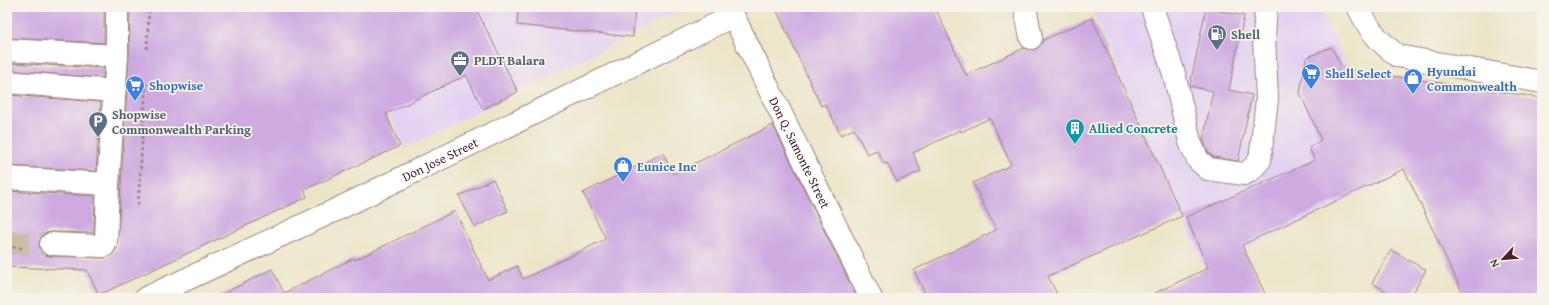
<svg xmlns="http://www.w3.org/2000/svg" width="1549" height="305" viewBox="0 0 1549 305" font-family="'Gentium Book Plus',serif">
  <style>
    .built { fill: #e3d3f2 }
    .building { fill: #ceaae1 }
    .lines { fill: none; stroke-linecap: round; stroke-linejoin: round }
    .minor-tunnel { stroke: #cbbda9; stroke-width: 22; stroke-dasharray: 22 11; stroke-linecap: butt }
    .minor-casing { stroke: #9a827a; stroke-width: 24 }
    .path { stroke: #9a827a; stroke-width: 2.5; stroke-dasharray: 3 3; stroke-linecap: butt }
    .minor { stroke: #fff; stroke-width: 22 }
    .labels { text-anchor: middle; stroke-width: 3.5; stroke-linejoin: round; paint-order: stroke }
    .service-label { font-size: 13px; font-weight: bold; fill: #4e5e75; stroke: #f7f3e8; text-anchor: start }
    .shop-label { font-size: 13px; font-weight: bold; fill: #366cbe; stroke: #f7f3e8; text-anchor: start }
    .culture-label { font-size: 13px; font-weight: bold; fill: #0d838f; stroke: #f7f3e8; text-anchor: start }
    .street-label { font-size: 13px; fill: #4a1f2b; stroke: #f7f3e8 }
  </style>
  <rect width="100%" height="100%" fill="#f7f3e8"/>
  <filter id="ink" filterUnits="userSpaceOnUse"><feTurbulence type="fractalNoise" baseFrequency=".025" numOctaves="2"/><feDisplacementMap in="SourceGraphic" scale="8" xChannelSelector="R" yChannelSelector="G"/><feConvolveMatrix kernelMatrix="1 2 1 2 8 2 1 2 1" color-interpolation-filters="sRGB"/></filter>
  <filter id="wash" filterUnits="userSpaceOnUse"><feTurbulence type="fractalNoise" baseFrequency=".012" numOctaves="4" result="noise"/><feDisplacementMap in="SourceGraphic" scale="16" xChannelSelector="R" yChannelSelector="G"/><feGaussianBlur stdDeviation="0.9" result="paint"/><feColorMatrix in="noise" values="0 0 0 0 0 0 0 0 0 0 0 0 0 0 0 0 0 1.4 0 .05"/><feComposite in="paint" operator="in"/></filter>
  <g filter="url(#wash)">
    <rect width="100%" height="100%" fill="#ebe5c8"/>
    <g class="built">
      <path d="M340 7H687L405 148Z"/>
      <path d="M1091 7H1319L1399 175 1204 268Z"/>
    </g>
    <g id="blocks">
      <g class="building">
        <path d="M7 7H104V43L7 38Z"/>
        <path d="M130 7H475L518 92 483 109 466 75 386 114 400 146 304 190 307 197 99 295 87 270 7 267V191L95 196 94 233 52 232 46 233 41 237 39 243 40 249 45 255 50 256 104 258 111 256 117 248 129 57Z"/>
        <path d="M518 7H635L633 37 517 25Z"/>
        <path d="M775 7H935L966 75 1024 48 1034 50 1039 47 1043 40 1092 18 1182 216 1048 276 1059 298H927L914 270 996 230 973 183 1011 165 990 118 961 132 960 130 913 153 921 171 897 182 887 163 884 164 877 150 867 154 854 129 841 135 825 104 821 106Z"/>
        <path d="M1206 8 1244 16 1229 90 1252 95 1238 161 1214 157 1208 152 1203 140 1213 91 1190 86Z"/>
        <path d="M1331 47 1343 69 1542 98V298H1465L1404 169 1242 245 1267 298H1144L1208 268 1186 217 1315 160 1309 148 1321 140 1300 93 1306 58Z"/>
        <path d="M7 63 104 68 103 78 7 70Z"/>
        <path d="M7 95 101 102 96 171 7 166Z"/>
        <path d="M773 125 857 298H215L272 269 284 293 354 258 355 260 455 211 488 280 517 266 523 279 606 239 583 193 663 153 673 174Z"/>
        <path d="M493 179 508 211 475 227 459 196Z"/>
        <path d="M1391 250 1426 270 1410 298H1397L1372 283Z"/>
      </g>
    </g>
  </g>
  <g filter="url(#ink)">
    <use href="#blocks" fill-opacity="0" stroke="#9a827a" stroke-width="1"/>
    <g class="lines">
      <path class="minor-tunnel" d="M7 243 51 244"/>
      <g class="minor-casing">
        <g id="minor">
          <path id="s1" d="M729 7 871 298"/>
          <path d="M1025 7 1031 38"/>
          <path d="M1152 7 1174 74 1190 142 1198 160 1208 169 1244 174 1250 171 1260 160 1267 99 1264 38 1266 7"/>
          <path d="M1358 7C1370 31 1377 40 1398 56L1542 82"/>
          <path d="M7 50 117 56"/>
          <path d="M7 82 114 91"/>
          <path d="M7 178 108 184"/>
          <path d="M51 244 100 246H104L106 242 108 184 117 56V7"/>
          <path id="s2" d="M146 298 340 208 733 16"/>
        </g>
      </g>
      <g class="path">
        <path d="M1508 7 1542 13"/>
        <path d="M147 49 149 7"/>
        <path d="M138 205 146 84"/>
        <path d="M7 247 24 248"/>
      </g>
      <use href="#minor" class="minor"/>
    </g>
  </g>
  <defs>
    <g id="fuel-pin" transform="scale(1)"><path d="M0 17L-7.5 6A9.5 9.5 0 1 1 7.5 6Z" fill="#5c6f8a" stroke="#f7f3e8"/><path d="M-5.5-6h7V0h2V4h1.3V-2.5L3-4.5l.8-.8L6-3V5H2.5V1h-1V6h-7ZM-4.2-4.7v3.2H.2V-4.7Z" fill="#fff"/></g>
    <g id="office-pin" transform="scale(1)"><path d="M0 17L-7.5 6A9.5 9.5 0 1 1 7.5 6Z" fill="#5c6f8a" stroke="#f7f3e8"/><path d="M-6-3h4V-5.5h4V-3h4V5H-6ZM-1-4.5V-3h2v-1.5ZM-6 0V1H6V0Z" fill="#fff"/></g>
    <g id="supermarket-pin" transform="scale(1)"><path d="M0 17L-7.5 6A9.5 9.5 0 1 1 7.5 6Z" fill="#3f7fe0" stroke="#f7f3e8"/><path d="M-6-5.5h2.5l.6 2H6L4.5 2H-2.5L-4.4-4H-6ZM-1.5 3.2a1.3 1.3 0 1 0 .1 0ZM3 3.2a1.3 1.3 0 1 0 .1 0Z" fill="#fff"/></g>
    <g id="shop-pin" transform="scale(1)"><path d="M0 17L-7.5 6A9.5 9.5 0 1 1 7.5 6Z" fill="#3f7fe0" stroke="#f7f3e8"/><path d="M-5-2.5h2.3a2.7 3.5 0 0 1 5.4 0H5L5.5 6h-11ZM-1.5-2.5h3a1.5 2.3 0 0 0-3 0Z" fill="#fff"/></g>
    <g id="parking-pin" transform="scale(1)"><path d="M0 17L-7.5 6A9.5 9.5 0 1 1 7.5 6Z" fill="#5c6f8a" stroke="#f7f3e8"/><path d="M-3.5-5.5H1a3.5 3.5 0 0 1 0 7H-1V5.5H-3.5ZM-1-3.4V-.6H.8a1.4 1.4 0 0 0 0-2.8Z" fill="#fff"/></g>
    <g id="building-pin" transform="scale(1)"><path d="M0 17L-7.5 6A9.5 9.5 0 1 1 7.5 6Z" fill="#0f9aa8" stroke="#f7f3e8"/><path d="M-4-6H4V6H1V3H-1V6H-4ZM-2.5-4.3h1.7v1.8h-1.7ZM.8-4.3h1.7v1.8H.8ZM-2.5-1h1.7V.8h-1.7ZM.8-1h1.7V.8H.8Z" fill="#fff"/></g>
  </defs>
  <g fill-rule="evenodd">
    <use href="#fuel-pin" x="1217" y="34"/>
    <use href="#office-pin" x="460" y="60"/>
    <use href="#supermarket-pin" x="1311" y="73"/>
    <use href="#shop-pin" x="1413" y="78"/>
    <use href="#supermarket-pin" x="135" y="85"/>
    <use href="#parking-pin" x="98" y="121"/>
    <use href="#building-pin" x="1075" y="128"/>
    <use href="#shop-pin" x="623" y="166"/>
  </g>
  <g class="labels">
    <g class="service-label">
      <text x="1231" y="39">Shell</text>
      <text x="474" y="65">PLDT Balara</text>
      <text x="112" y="119">Shopwise<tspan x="112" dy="15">Commonwealth Parking</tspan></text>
    </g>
    <g class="shop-label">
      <text x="1427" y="76">Hyundai<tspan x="1427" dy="15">Commonwealth</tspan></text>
      <text x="1325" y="78">Shell Select</text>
      <text x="149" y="90">Shopwise</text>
      <text x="637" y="171">Eunice Inc</text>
    </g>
    <g class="culture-label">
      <text x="1089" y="133">Allied Concrete</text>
    </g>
    <g class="street-label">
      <text dy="5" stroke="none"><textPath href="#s1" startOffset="162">Don Q. Samonte Street</textPath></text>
      <text dy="5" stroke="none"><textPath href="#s2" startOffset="325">Don Jose Street</textPath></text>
    </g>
  </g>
  <rect width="1549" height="305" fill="none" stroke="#f7f3e8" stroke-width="24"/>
  <g transform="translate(1503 259) rotate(244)" stroke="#f7f3e8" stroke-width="3" paint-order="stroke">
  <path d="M0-3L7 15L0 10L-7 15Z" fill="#4a1f2b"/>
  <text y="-6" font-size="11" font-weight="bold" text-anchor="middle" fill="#4a1f2b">N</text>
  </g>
</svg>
